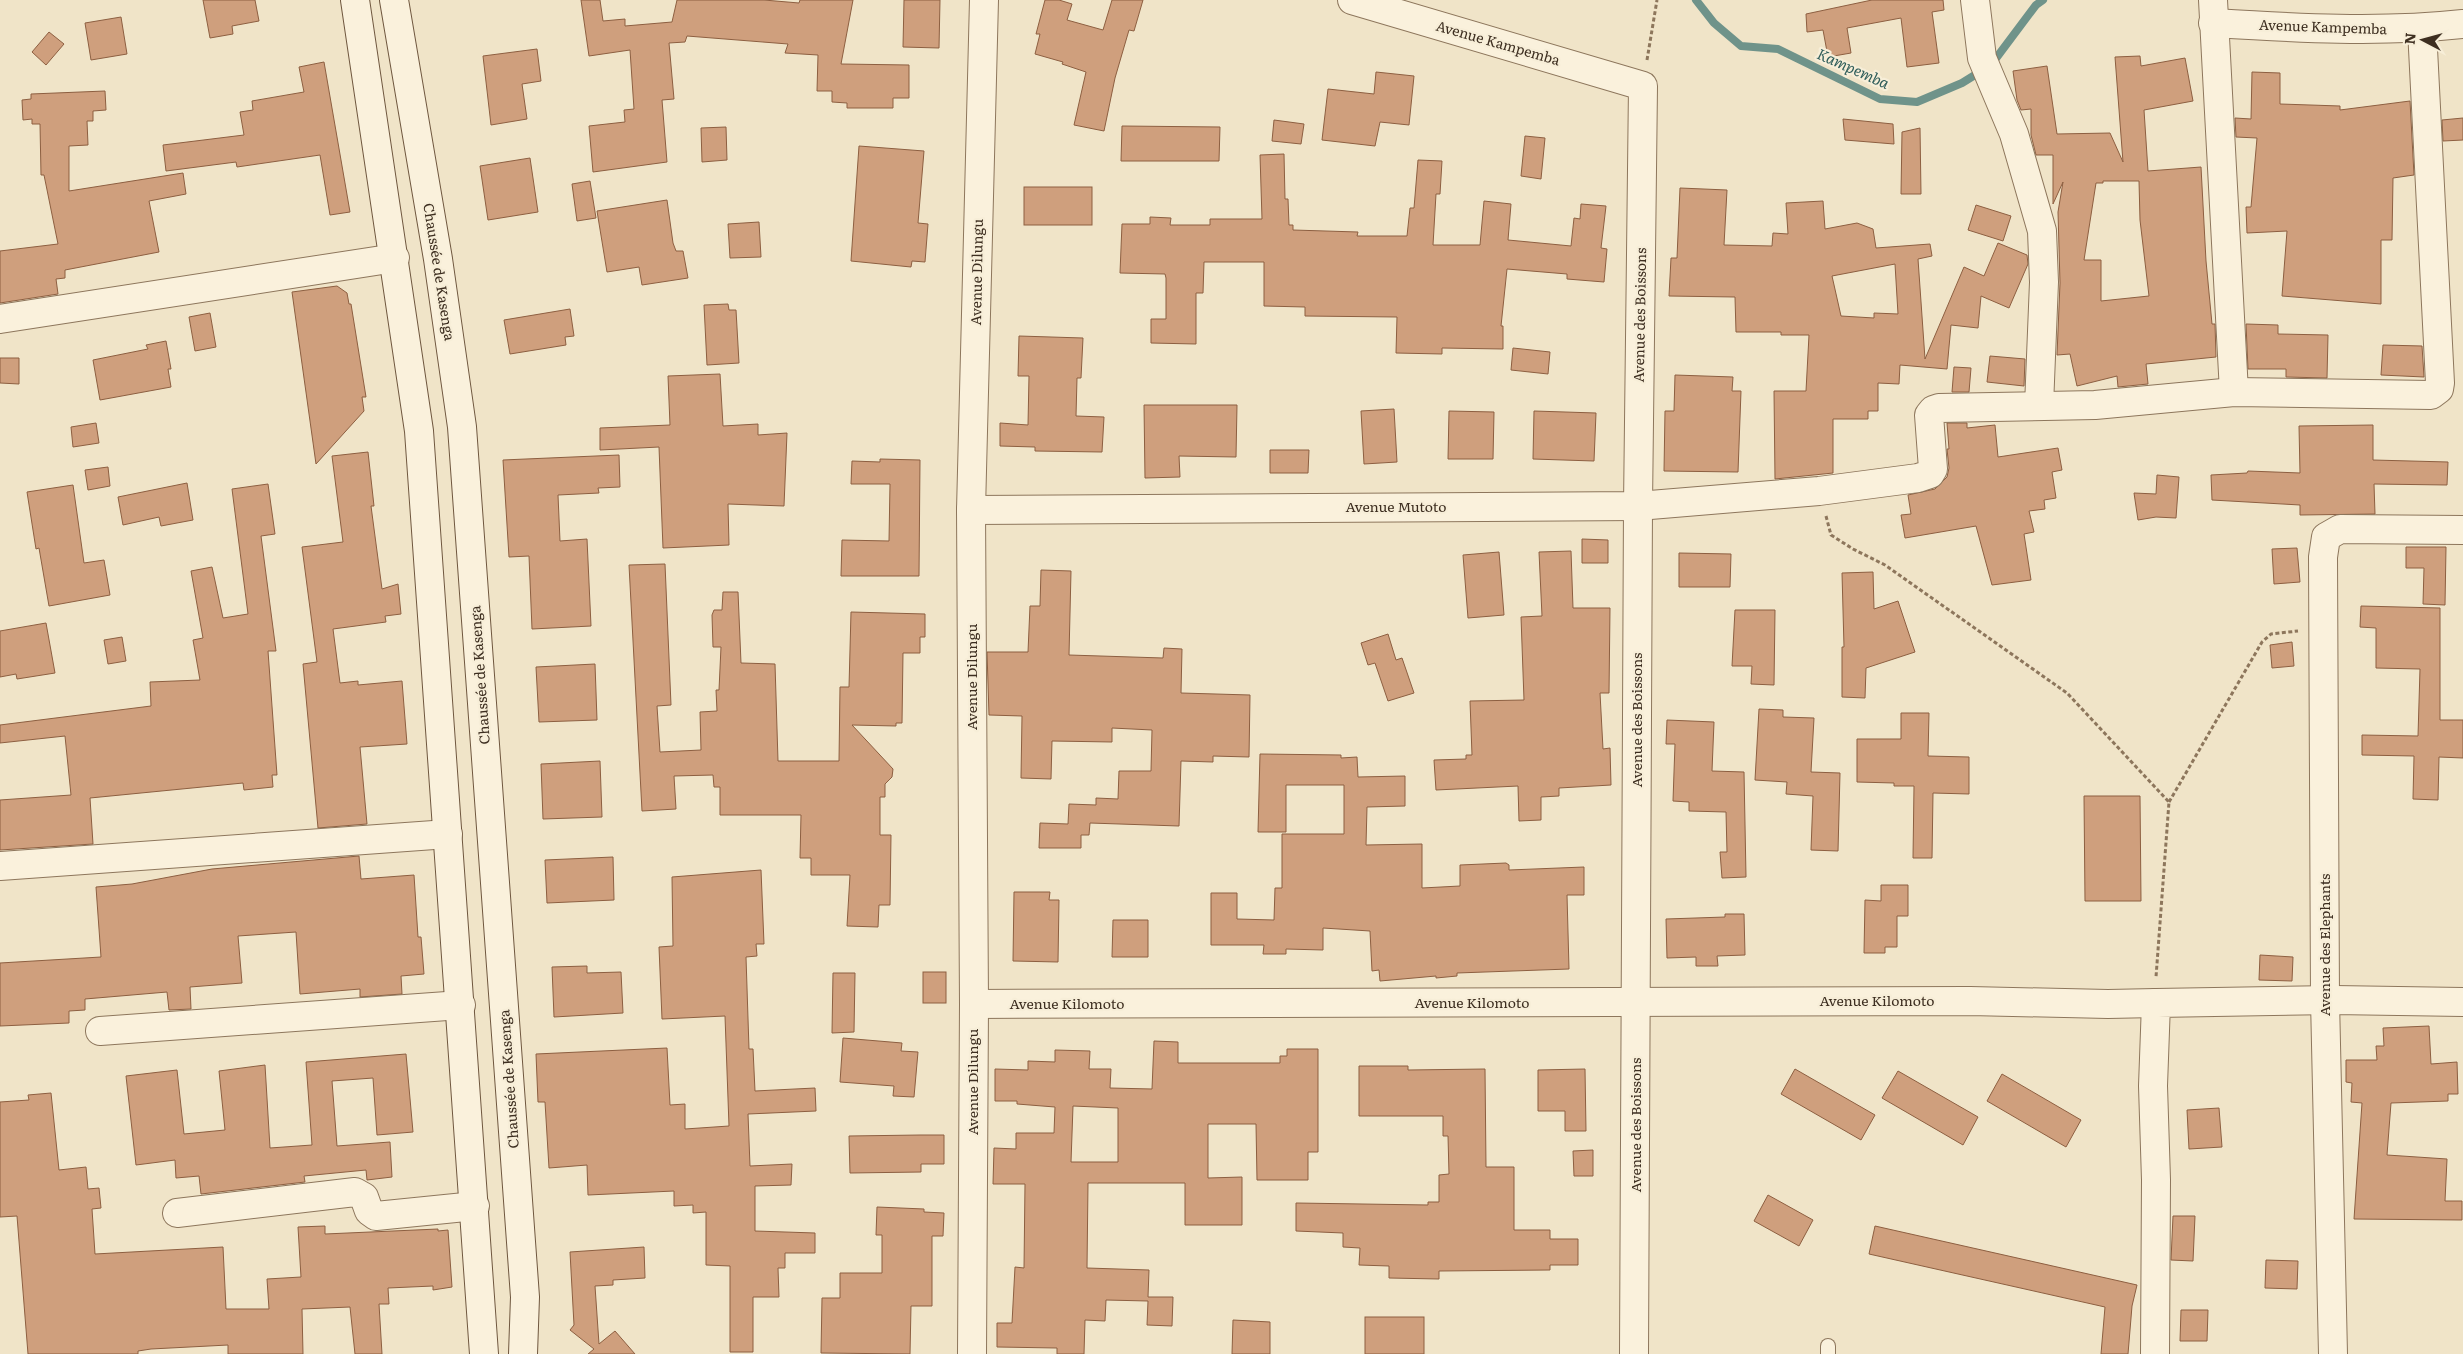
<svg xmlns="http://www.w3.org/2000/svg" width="2463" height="1354" viewBox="0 0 2463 1354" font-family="Literata,serif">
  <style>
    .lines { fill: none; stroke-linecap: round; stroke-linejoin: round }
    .stream { stroke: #6f938a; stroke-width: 8 }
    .building { fill: #cf9f7d; stroke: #8d5f41; fill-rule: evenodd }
    .service-casing { stroke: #8d765c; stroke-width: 16 }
    .minor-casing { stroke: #8d765c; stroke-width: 30 }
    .secondary-casing { stroke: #6f573f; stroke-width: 30 }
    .path { stroke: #8d765c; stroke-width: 3; stroke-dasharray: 4 2.5; stroke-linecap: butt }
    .service { stroke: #faf1dc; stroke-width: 14 }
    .minor { stroke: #faf1dc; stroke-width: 28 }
    .secondary { stroke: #faf1dc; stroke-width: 28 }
    .labels { text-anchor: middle; stroke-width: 4.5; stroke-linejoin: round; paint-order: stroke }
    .street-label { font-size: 14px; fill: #3d2e20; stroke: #f7eed8 }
    .water-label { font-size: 15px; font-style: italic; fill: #2f5d5a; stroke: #f7eed8 }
  </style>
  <rect width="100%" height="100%" fill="#f0e4c8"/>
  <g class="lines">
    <path class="stream" d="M1696 0 1714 23 1741 46 1778 49 1880 99 1917 102 1962 83 1991 65 2036 5 2043 0"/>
  </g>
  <g class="building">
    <path d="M203 0H255L259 21 232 26 233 34 210 38Z"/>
    <path d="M581 0H600L603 21 625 19V26L672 22 677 0H764L799 3 800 0H853L841 64 909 65V98H893V108H847V103L832 102V91H817L818 55 785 53 788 44 687 36 685 42 669 43 674 99 662 100 667 162 593 172 589 126 625 122 624 110 634 109 630 50 589 56Z"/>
    <path d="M904 0H940L939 48 903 47Z"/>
    <path d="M1045 0H1059L1072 4 1067 20 1103 30 1112 0H1143L1134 31 1129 30 1115 78 1104 131 1074 125 1086 72 1062 64 1063 62 1035 54 1040 34H1036Z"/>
    <path d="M1872 0H1943L1944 10 1932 12 1939 63 1907 67 1901 18 1847 28 1851 53 1828 57 1823 30 1807 32 1806 14Z"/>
    <path d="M121 17 127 54 91 60 85 23Z"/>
    <path d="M49 32 64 44 46 65 32 52Z"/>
    <path d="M537 49 541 81 522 84 527 119 491 125 483 56Z"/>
    <path d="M2140 56 2141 66 2185 58 2193 101 2144 110 2148 171 2201 167 2206 261 2212 324H2215L2216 357 2146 364 2148 384 2118 387 2117 376 2077 386 2070 354 2057 355 2060 283 2058 212 2063 182 2053 204V155H2036L2031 135V109L2021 110 2017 100 2013 71 2047 66 2057 134 2110 133 2123 162 2115 57ZM2103 181H2139L2140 220 2149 296 2101 301V260H2084L2096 183H2103Z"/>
    <path d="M324 62 350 212 330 215 320 155 237 167 236 162 166 171 163 145 244 135 240 112 253 110 252 101 304 92 299 67Z"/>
    <path d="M1376 72 1414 76 1409 125 1380 122 1375 146 1322 140 1328 89 1374 94Z"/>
    <path d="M2252 72 2280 73V104L2340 106V110L2410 101 2414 175 2393 178 2392 240H2381V304L2282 296 2287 231 2247 233 2246 207H2251L2257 138 2236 137 2235 118 2251 119Z"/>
    <path d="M105 91 106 110 93 111V121H87L88 145 69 146V191L183 173 186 194 149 201 159 252 65 270V278L56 279 58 294 0 303V251L58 244 44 175H41L40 124H32V119L23 120 22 100 31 99V94Z"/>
    <path d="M2463 118V140L2443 141 2442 120Z"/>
    <path d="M1843 119 1893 124 1894 144 1845 140Z"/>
    <path d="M1274 120 1304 124 1301 144 1272 141Z"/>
    <path d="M1122 126 1220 127 1219 161H1121Z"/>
    <path d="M726 127 727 160 702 162 701 128Z"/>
    <path d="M1920 128 1921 194H1901L1902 132Z"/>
    <path d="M1525 136 1545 138 1541 179 1521 176Z"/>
    <path d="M859 146 924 151 918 223 928 224 925 262 912 261 911 267 851 261Z"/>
    <path d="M1284 154 1285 199H1288L1289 225H1293V230L1358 232 1357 236H1407L1410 208H1414L1418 160 1442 161 1440 194H1436L1433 245H1480L1484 201 1511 204 1508 240 1571 246 1574 218 1580 219 1581 204 1606 206 1601 248 1607 249 1604 282 1567 279V274L1507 269 1501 326H1503V349L1442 348V354L1396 353 1397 317 1305 316V307L1264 306V262H1204L1203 293H1196V344L1151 343V319H1166V278L1165 274 1120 273 1122 224H1150V217L1171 218 1170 225H1210V219H1262L1260 155Z"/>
    <path d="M530 158 538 212 488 220 480 166Z"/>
    <path d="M590 181 596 218 577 221 572 184Z"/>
    <rect x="1024" y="187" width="68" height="38"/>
    <path d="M1680 188 1727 190 1724 245 1772 246 1773 233 1788 234 1786 203 1823 201 1825 229 1857 223 1873 229 1876 248 1930 244 1932 256 1918 259 1925 359 1964 267 1984 276 1998 243 2027 255 2028 264 2009 308 1981 296 1978 328 1951 325 1947 369 1900 365 1899 384 1878 383V411H1868V419H1833V473L1775 479 1774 391H1806L1809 335H1781V332H1736L1735 297 1669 296 1671 258H1677ZM1895 264 1898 314 1874 313V318L1841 316 1832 276Z"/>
    <path d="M667 200 673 243 676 251H683L688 278 642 285 639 267 607 272 597 211Z"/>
    <path d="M1976 205 2011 216 2003 241 1968 230Z"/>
    <path d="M759 222 761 257 730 258 728 224Z"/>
    <path d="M337 286 347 293 349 304H351L366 397H362L364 411 316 464 292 292Z"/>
    <path d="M728 304 729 310H736L739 363 707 365 704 305Z"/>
    <path d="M570 309 574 336 565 337 566 345 510 354 504 320Z"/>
    <path d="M210 313 216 347 195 351 189 317Z"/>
    <path d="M2246 324 2278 325V334L2328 335 2327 378 2286 377V369H2248Z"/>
    <path d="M1019 336 1083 338 1081 378H1077L1076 416 1104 417 1102 452 1035 451V447L1000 446V423L1028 425 1029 376H1018Z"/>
    <path d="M166 341 171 369H168L171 387 100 400 93 360 148 349 146 345Z"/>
    <path d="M2383 345 2422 346 2424 377 2381 375Z"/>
    <path d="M1513 348 1550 352 1548 374 1511 370Z"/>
    <path d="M1990 356 2025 359 2024 386 1987 382Z"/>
    <path d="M0 358H19V384L0 383Z"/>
    <path d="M1954 367 1971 368 1969 392H1952Z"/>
    <path d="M720 374 723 426 758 424V435L787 433 784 506 728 504 729 545 663 548 659 447 600 450V428L670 425 668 376Z"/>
    <path d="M1675 375 1733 377 1732 391H1741L1738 472 1664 471 1665 411H1674Z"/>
    <path d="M1144 405H1237L1236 457 1179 456 1180 477 1145 478Z"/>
    <path d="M1394 409 1397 462 1364 464 1361 411Z"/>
    <path d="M1449 411 1494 412 1493 459H1448Z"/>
    <path d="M1534 411 1596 413 1594 461 1533 459Z"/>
    <path d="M96 423 99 443 73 447 71 427Z"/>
    <path d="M1947 423H1967V428L1995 425 1998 457 2058 448 2062 470 2052 472 2056 498 2044 500 2045 509 2029 511 2034 532 2024 534 2031 580 1992 585 1976 526 1905 538 1901 515 1911 514 1908 495 1935 489 1947 477 1949 468 1947 449H1949Z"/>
    <path d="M2373 425V460L2448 462 2447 485 2374 484 2375 514 2300 515V505L2212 500 2211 475 2247 473 2248 471 2300 473 2299 426Z"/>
    <path d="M1270 450H1309L1308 473H1270Z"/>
    <path d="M368 452 374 506H371L382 589 398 584 401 614 385 616 386 622 333 629 340 683 358 681V685L402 681 407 744 360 747 367 824 318 828 303 664 317 662 302 547 343 542 332 456Z"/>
    <path d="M619 455 620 487 598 488 599 493 558 495 560 541 587 539 591 626 532 629 529 556 509 557 503 460Z"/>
    <path d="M880 459 920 460 919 576H841L842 540 889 541 890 484H851L852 461 880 462Z"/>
    <path d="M108 467 110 486 88 490 85 470Z"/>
    <path d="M2157 475 2179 477 2176 518 2156 517 2138 520 2134 493 2156 494Z"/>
    <path d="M187 483 193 520 161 526 159 517 123 525 118 497Z"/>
    <path d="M268 484 275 534 261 536 276 651H268L277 775H272L273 787 244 790 243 783 90 798 93 844 0 850V800L71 795 65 736 0 743V725L151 706 150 682 200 680 193 640 203 638 191 571 212 567 223 618 248 614 232 489Z"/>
    <path d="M73 485 84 563 104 560 110 595 49 606 39 548 36 549 27 492Z"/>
    <path d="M1582 539 1608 540V563H1582Z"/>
    <path d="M2406 547H2446L2445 605 2423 604 2424 568H2406Z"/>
    <path d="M2297 548 2300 582 2274 584 2272 549Z"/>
    <path d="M1571 551 1573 608H1610L1609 693H1600L1603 749 1610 748 1611 785 1559 788V796L1541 797V820L1519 821 1518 786 1436 790 1434 760 1466 759V755H1472L1470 701 1524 700 1521 617 1542 616 1539 552Z"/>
    <path d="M1499 552 1504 615 1468 618 1463 555Z"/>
    <path d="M1679 553 1731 554 1730 587H1679Z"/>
    <path d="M665 564 671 705 657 706 660 752 701 750 700 712 717 711 716 690H719L721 647H713L712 615 714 610H722L723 592H738L741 663 775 664 778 761H839L840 687H849L851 612 925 614V637H920V653H903L902 723H896V726L852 725 893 769 892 777 885 784V797H880V835H891L890 905H879L878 927 847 926 850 875H811V858H800L801 815H720V787H714L713 775 674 776 676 809 642 811 629 565Z"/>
    <path d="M1041 570 1071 571 1069 655 1163 658 1164 648 1182 649 1181 693 1250 695 1249 757 1213 756V762L1181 761 1179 826 1090 823 1089 835H1081V848H1039L1040 823 1068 824 1069 804 1096 805V798L1118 799 1119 771H1151L1152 730 1112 728V742L1052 741 1051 779 1021 778 1022 716 989 715 987 652H1028L1030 606H1040Z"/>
    <path d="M1873 572 1874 609 1898 601 1915 652 1866 668 1865 698 1842 697V647H1844L1842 573Z"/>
    <path d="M2361 606 2440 608V720H2463V758L2439 757 2438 800 2413 799 2414 756 2362 755V735L2418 736 2420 669 2376 668V628L2360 627Z"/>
    <path d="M1735 610H1775L1774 685 1751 684 1752 666H1732Z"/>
    <path d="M46 623 55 673 17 679 16 674 0 677V631Z"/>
    <path d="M1388 634 1396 660 1402 658 1414 693 1388 701 1375 663 1368 665 1361 643Z"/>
    <path d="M122 637 126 661 108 664 104 640Z"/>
    <path d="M2292 642 2294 666 2272 668 2270 645Z"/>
    <path d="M595 664 597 720 539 722 536 667Z"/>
    <path d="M1759 709 1783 710V717L1814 718 1811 772 1840 773 1838 851 1811 850 1813 796 1786 794 1787 782 1755 780Z"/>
    <path d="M1901 713H1929L1928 756 1969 757V794L1933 793 1932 858H1913L1914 786H1894V783L1857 782V739H1901Z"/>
    <path d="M1667 720 1714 722 1712 771 1744 772 1746 877 1722 878 1720 852H1727L1726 812 1689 811V802L1673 801 1675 744H1666Z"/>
    <path d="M1260 754 1341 755V758L1357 757 1358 777 1405 776V806L1367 807 1366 845 1422 844V888L1460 886V865L1506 863 1509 865V870L1584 867V895H1567L1569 969 1457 973V976L1436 978V976L1380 981 1379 970 1372 971 1370 931 1323 928V950L1286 949V954H1263L1264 945H1211V893H1237V919L1274 920 1275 888H1282V834H1344V785H1286V832H1258Z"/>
    <path d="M600 761 602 817 543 819 541 764Z"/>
    <path d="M2084 796H2140L2141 901H2085Z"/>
    <path d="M359 856 361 879 414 875 418 937H421L424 974 401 976 402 994 360 997V989L300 994 296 932 238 936 242 983 190 987 191 1009 169 1010 167 992 85 999V1010L69 1011V1023L0 1026V963L101 957 96 887 132 884 212 869Z"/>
    <path d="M613 857 614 900 547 903 545 860Z"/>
    <path d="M761 870 764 944H756L757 956 746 957 749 1049H753L755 1091 815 1088 816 1111 748 1114 750 1166 792 1164 791 1185 755 1186V1231L815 1233V1253H785V1268H778L779 1297H753V1352H730V1266L706 1265V1212L693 1213V1205L674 1206V1191L588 1195 587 1165 549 1168 545 1102H538L536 1054 667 1048 670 1105 685 1104V1129L729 1126 725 1016 662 1019 659 947 673 946 672 877Z"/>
    <path d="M1881 885H1908V916H1897V947H1885V953H1864L1865 900 1881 901Z"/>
    <path d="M1014 892H1050L1049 900H1059L1058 962 1013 961Z"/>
    <path d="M1725 914H1744L1745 955 1717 956 1718 966H1696V957L1667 958 1666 919 1725 917Z"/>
    <path d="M1113 920H1148V957H1112Z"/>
    <path d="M2260 955 2293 957 2292 981 2259 980Z"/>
    <path d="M587 966V973L621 972 623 1013 554 1017 552 967Z"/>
    <rect x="923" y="972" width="23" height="31"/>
    <path d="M833 973H855L854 1032 832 1033Z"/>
    <path d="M2429 1026 2431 1064 2457 1062 2458 1094H2448V1101L2391 1103 2387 1155 2447 1159 2445 1201H2462V1220L2354 1219 2362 1103 2351 1102 2352 1083 2346 1082V1060H2377L2376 1046H2384L2383 1028Z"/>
    <path d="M843 1038 902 1043 901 1051 918 1052 914 1097 893 1096 894 1086 840 1082Z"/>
    <path d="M1154 1041 1178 1042V1063H1280V1056H1287V1049H1318V1152H1308V1180H1257L1256 1124H1208V1178L1242 1177V1225H1185V1183H1088L1087 1268 1149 1270 1148 1297H1173L1172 1326 1147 1325 1148 1301 1106 1300 1105 1321 1085 1320 1084 1354H1057V1348L997 1347V1323H1012L1015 1267 1024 1268 1025 1184H993L994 1148 1016 1149V1133H1054L1055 1107 1017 1104V1101H995V1069L1028 1070V1061L1055 1062V1050L1090 1051 1089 1069H1111L1110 1088 1152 1089ZM1073 1106 1118 1108V1162H1071Z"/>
    <path d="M406 1054 413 1132 377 1135 373 1078 332 1081 337 1146 390 1142 392 1177 367 1180 366 1170 304 1176 305 1182 201 1194 199 1176 176 1178 175 1160 136 1165 126 1076 177 1070 184 1134 225 1130 219 1071 265 1065 270 1148 312 1145 306 1062Z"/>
    <path d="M1359 1066H1408V1070L1485 1069 1486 1167H1514V1230H1550V1239H1578V1265H1550V1270L1439 1271V1279L1389 1278V1266L1359 1265 1360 1248 1343 1247V1233L1296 1231V1203L1428 1205V1202H1439V1175L1449 1174 1448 1136H1443V1116H1359Z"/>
    <path d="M1585 1069 1586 1131H1565V1111H1538V1070Z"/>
    <path d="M1795 1069 1875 1115 1861 1140 1781 1094Z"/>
    <path d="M1898 1071 1978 1117 1963 1145 1882 1098Z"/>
    <path d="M2002 1074 2081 1120 2066 1147 1987 1101Z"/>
    <path d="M51 1093 59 1170 86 1167 88 1189 99 1188 101 1208 92 1209 95 1254 223 1247 226 1309H269L267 1279 301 1277 298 1227 325 1226V1234L438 1229V1231L448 1230 452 1287 433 1290V1286L388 1288 389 1304H379L382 1354H355L350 1307 302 1309 303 1354H228V1345L151 1349 138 1351V1354H28L17 1216 0 1217V1102L29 1100 28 1095Z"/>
    <path d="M2219 1108 2222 1147 2189 1149 2187 1110Z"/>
    <path d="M920 1135H944V1164H921V1172L850 1173 849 1136Z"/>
    <path d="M1593 1150V1176H1574L1573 1151Z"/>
    <path d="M1768 1195 1813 1220 1799 1246 1754 1221Z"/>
    <path d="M877 1207 924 1209V1212L944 1213 943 1236H932V1306H911L910 1354 821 1353 822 1298H840V1273H882V1235H876Z"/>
    <path d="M2173 1216H2195L2193 1261 2171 1260Z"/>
    <path d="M1875 1226 2137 1285 2132 1306 2128 1354H2101L2105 1307 1869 1254Z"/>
    <path d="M644 1247 645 1278 613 1280V1285L595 1286 599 1344 615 1331 635 1354H588L594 1349 570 1330 574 1325 570 1252Z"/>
    <path d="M2266 1260 2298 1261 2297 1289 2265 1288Z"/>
    <path d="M2181 1310H2208L2207 1341H2180Z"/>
    <rect x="1365" y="1317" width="59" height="37"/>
    <path d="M1233 1320 1270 1322V1354H1232Z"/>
  </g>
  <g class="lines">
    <g class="service-casing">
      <path id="service" d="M1828 1346V1354"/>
    </g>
    <g class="minor-casing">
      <g id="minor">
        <path d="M1352 0 1643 86 1638 506 1634 1354"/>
        <path d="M1975 0 1982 58 2014 134 2042 231 2044 282 2039 406"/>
        <path d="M2213 0 2234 392"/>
        <path d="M2213 23C2297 28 2380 33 2463 24"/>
        <path d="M0 319 395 258"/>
        <path d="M971 510 1638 506 1819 491 1918 478 1930 474 1933 469 1929 415 1933 410 1939 408 2095 405 2234 392 2431 395 2439 389 2440 383 2422 29"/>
        <path d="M0 866 448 834"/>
        <path d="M974 1004 1970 1001 2108 1004 2156 1003"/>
        <path d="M100 1031 461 1005"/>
        <path d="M177 1213 355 1192 364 1197 369 1211 376 1216 475 1206"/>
        <path d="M972 1354 974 1004 971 510 984 0"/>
        <path d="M2155 1354 2156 1180 2153 1086 2156 1003 2334 1000 2463 1002"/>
        <path d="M2333 1354 2325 1000 2323 557 2326 537 2340 529 2463 530"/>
      </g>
    </g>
    <g class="secondary-casing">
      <g id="secondary">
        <path d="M355 0 419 431 484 1354"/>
        <path d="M394 0 438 259 462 427 525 1297 523 1354"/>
      </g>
    </g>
    <g class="path">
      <path d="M1647 60 1657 0"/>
      <path d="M1826 516 1831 535 1853 549 1885 565 2067 693 2169 802 2156 977"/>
      <path d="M2169 802 2262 642 2271 634 2298 631"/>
    </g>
    <use href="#service" class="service"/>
    <use href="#minor" class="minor"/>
    <use href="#secondary" class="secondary"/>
  </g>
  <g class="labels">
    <g class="street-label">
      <text transform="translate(2323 27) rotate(2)" y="5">Avenue Kampemba</text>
      <text transform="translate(1498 43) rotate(16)" y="5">Avenue Kampemba</text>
      <text transform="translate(439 272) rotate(81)" y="5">Chaussée de Kasenga</text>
      <text transform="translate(977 272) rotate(-89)" y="5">Avenue Dilungu</text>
      <text transform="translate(1640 315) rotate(-89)" y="5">Avenue des Boissons</text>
      <text x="1396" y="512">Avenue Mutoto</text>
      <text transform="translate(480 675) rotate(-94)" y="5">Chaussée de Kasenga</text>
      <text transform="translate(972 677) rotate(-90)" y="5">Avenue Dilungu</text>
      <text transform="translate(1637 720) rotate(-90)" y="5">Avenue des Boissons</text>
      <text transform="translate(2325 945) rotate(-90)" y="5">Avenue des Elephants</text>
      <text x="1877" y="1006">Avenue Kilomoto</text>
      <text x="1472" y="1008">Avenue Kilomoto</text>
      <text x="1067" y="1009">Avenue Kilomoto</text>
      <text transform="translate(509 1079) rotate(-94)" y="5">Chaussée de Kasenga</text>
      <text transform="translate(973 1082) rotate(-90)" y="5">Avenue Dilungu</text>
      <text transform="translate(1636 1125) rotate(-90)" y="5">Avenue des Boissons</text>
    </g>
    <g class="water-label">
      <text transform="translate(1853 69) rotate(24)" y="5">Kampemba</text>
    </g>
  </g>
  <g transform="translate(2423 40) rotate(276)" stroke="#f7eed8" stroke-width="4" paint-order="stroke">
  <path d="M0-4L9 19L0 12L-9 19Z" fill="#3d2e20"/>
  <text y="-8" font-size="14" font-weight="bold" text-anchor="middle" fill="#3d2e20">N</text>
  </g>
</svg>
